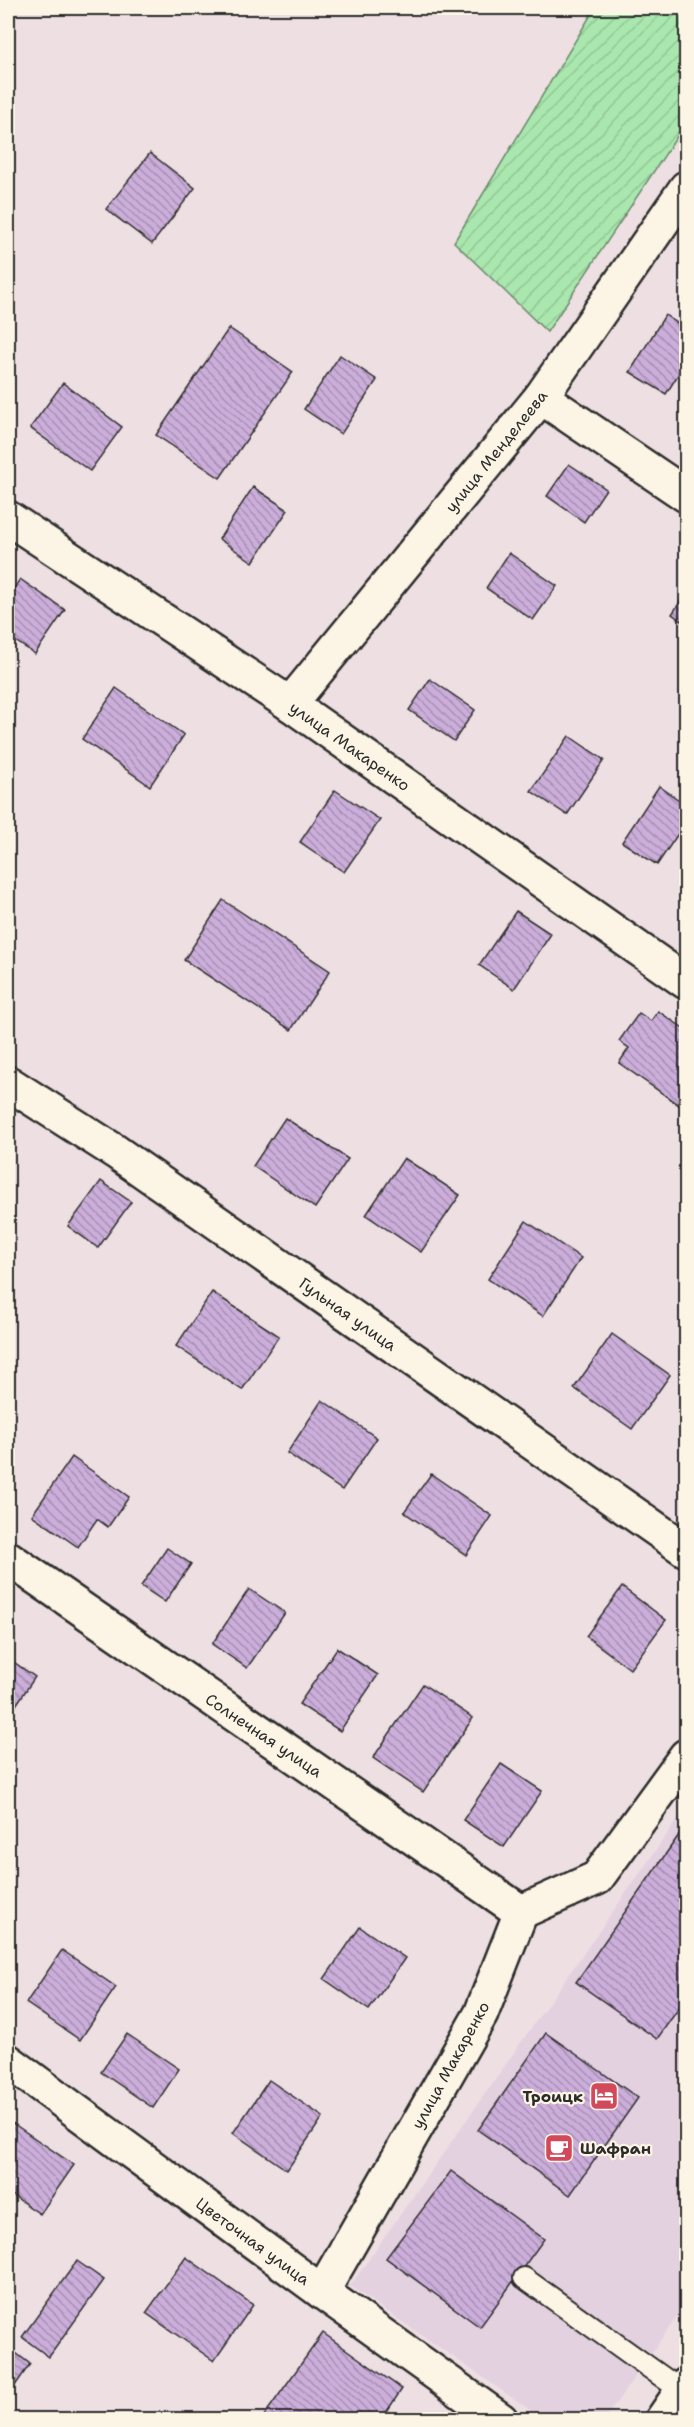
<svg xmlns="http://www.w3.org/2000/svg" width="694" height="2427" viewBox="0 0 694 2427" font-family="'Shantell Sans',sans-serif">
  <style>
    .built { fill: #e4d1e0 }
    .garden { fill: url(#garden-furrows); stroke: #6a896c; stroke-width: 1.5 }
    .building { fill: url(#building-back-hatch); stroke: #2b2b2b; stroke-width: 1.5 }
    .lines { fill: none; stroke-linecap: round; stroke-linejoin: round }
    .service-casing { stroke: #2b2b2b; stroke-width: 24 }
    .minor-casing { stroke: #2b2b2b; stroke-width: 38 }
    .secondary-casing { stroke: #2b2b2b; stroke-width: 38 }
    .service { stroke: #fcf5e5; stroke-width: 20 }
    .minor { stroke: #fcf5e5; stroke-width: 33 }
    .secondary { stroke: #fcf5e5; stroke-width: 33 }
    .labels { text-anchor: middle; stroke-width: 4.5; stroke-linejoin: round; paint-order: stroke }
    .street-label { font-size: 16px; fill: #2b2b2b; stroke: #fcf5e5 }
    .poi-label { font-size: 16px; font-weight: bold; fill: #2b2b2b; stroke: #fcf5e5; text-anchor: end }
  </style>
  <defs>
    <pattern id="garden-furrows" width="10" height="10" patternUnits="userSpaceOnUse" patternTransform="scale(1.5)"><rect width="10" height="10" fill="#a9e7ae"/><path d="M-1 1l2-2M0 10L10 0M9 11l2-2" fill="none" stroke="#92c696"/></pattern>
    <pattern id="building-back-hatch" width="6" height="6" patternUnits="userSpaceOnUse" patternTransform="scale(1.5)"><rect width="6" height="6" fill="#ccaedb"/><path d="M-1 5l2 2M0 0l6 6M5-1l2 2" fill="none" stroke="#a68eb2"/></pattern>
  </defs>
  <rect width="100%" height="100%" fill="#eee0e2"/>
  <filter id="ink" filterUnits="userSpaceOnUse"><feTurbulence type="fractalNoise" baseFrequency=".0167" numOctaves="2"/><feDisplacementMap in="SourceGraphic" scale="12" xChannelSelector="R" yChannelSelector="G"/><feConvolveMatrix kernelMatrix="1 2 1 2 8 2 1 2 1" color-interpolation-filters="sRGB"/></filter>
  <g filter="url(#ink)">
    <path class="built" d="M686 1807V2304L605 2419H543L350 2286Z"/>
    <path class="garden" d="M595 8H686V123L547 332 454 242Z"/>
    <g class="building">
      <path d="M150 153 195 188 152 244 106 209Z"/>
      <path d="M665 315 686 329V362L666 394 630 372Z"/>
      <path d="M229 328 293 372 220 478 156 435Z"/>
      <path d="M340 355 377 380 341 434 304 409Z"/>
      <path d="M63 383 122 427 90 471 30 428Z"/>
      <path d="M569 464 606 489 584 522 547 496Z"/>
      <path d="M253 487 288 510 253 562 219 539Z"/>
      <path d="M509 553 557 586 533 620 486 588Z"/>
      <path d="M20 579 65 610 35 654 8 636V598Z"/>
      <path d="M686 593V624L672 614Z"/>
      <path d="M430 679 475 710 454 741 409 710Z"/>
      <path d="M116 688 184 735 150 786 82 739Z"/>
      <path d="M569 736 604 760 567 815 531 791Z"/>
      <path d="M659 786 686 805V822L657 865 622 842Z"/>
      <path d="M335 790 380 820 344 872 300 842Z"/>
      <path d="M223 900 330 971 291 1030 184 960Z"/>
      <path d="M516 911 551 934 514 989 479 965Z"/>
      <path d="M658 1011 686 1030V1110L619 1063 629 1048 619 1041 639 1013 651 1021Z"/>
      <path d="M285 1118 348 1159 315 1208 253 1166Z"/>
      <path d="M404 1158 460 1195 421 1252 366 1215Z"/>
      <path d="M101 1181 131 1202 98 1248 68 1226Z"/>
      <path d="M526 1221 581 1258 543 1316 488 1279Z"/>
      <path d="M212 1292 279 1336 242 1390 176 1346Z"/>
      <path d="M612 1334 670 1375 632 1429 574 1388Z"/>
      <path d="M322 1400 377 1438 342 1490 287 1453Z"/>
      <path d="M72 1457 129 1497 108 1527 97 1519 78 1547 32 1515Z"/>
      <path d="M431 1474 492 1516 466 1555 404 1512Z"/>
      <path d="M167 1548 191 1564 165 1602 141 1586Z"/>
      <path d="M622 1587 666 1620 630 1669 586 1636Z"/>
      <path d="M249 1589 285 1613 247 1668 212 1644Z"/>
      <path d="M337 1648 378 1675 340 1731 299 1704Z"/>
      <path d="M8 1658 35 1677 8 1717Z"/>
      <path d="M423 1684 473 1718 423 1792 373 1758Z"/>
      <path d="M501 1764 542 1791 504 1847 463 1820Z"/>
      <path d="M686 1825V1998L657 2039 576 1982Z"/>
      <path d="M360 1927 405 1958 369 2010 324 1979Z"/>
      <path d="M62 1950 116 1987 80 2040 26 2003Z"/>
      <path d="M546 2033 638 2098 570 2195 478 2130Z"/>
      <path d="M127 2034 179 2069 153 2108 101 2072Z"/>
      <path d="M269 2080 323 2117 287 2170 233 2133Z"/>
      <path d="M8 2120 74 2165 40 2214 8 2192Z"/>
      <path d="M451 2171 544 2239 480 2327 386 2258Z"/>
      <path d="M186 2257 253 2305 214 2361 146 2313Z"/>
      <path d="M77 2261 104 2280 49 2357 22 2337Z"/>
      <path d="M323 2333 402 2389 381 2420H261Z"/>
      <path d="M8 2347 30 2364 10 2393 8 2392Z"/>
    </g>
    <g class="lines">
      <g class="service-casing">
        <path id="service" d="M524 2278 682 2391"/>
      </g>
      <g class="minor-casing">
        <g id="minor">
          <path d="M541 397 686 495"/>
          <path d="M8 518 290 704 686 982"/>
          <path d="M290 704 541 397 686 188"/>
          <path d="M8 1083 116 1152 686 1550"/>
          <path d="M8 1558 521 1912"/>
          <path d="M8 2061 322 2292 501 2420"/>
          <path d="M322 2292 481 2014 521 1912 597 1878 686 1756"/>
        </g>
      </g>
      <g class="secondary-casing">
        <path id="secondary" d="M662 2420 686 2385"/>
      </g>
      <use href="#service" class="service"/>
      <use href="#minor" class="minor"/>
      <use href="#secondary" class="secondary"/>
    </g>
  </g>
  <defs>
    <g id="hotel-square" transform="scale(1.5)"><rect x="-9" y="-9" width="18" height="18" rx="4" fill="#d1495b" stroke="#fcf5e5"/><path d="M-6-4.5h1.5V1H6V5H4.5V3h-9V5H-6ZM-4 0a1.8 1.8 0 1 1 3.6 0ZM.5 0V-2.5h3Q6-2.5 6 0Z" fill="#fff"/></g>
    <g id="cafe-square" transform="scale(1.5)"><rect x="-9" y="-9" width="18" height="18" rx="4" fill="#d1495b" stroke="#fcf5e5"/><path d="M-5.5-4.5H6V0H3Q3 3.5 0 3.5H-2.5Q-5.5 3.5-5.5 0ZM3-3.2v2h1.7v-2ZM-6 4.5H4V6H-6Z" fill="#fff"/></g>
  </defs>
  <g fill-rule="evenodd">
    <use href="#hotel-square" x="604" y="2096"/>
    <use href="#cafe-square" x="559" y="2148"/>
  </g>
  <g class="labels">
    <g class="street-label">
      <text transform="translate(496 451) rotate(-51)" y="6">улица Менделеева</text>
      <text transform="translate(350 746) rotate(35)" y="6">улица Макаренко</text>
      <text transform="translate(348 1314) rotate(35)" y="6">Гульная улица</text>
      <text transform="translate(264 1735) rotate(34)" y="6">Солнечная улица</text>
      <text transform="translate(450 2065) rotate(-61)" y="6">улица Макаренко</text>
      <text transform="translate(253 2241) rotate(36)" y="6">Цветочная улица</text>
    </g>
    <g class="poi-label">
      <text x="583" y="2102">Троицк</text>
      <text x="580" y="2154" text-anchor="start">Шафран</text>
    </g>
  </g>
  <rect width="694" height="2427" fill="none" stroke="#fcf5e5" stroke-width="30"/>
  <rect x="15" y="15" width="664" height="2397" fill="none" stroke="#2b2b2b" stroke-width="2" filter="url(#ink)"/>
</svg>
